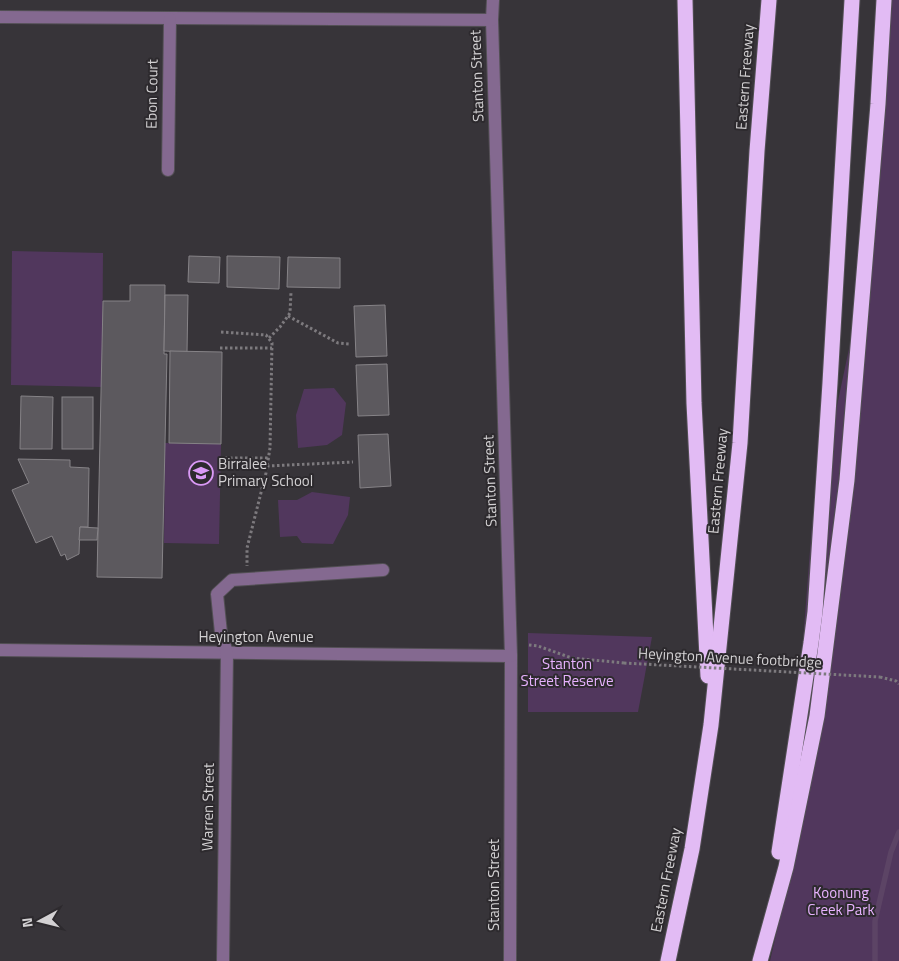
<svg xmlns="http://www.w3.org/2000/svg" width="899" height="961" viewBox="0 0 899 961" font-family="'Titillium Web',sans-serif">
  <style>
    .green { fill: #51375d }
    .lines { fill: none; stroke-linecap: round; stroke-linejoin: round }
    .stream { stroke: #5c4465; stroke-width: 5.5 }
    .building { fill: #5c595e; stroke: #868387 }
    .minor-casing { stroke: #535055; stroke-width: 14 }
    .highway-casing { stroke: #535055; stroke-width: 17 }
    .path { stroke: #7d7a7e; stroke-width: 3; stroke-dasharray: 2.5 2.5; stroke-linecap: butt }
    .minor { stroke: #846990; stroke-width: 12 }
    .highway { stroke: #e2bbf4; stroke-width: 15 }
    .path-bridge { stroke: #7d7a7e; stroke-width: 3; stroke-dasharray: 2.5 2.5; stroke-linecap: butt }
    .labels { text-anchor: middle; stroke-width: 4; stroke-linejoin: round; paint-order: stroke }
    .street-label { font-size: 15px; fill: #d3d1d3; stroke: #2d2a2e }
    .poi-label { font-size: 15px; fill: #d3d1d3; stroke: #2d2a2e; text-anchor: start }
    .park-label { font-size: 15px; fill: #e7b2fe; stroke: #2d2a2e }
  </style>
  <rect width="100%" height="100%" fill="#373439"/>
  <g class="green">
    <path d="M880 0H899V961H770L783 904 812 524 850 344 878 104Z"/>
    <path d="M12 251 103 253 102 387 11 385Z"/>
    <path d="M334 388 346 403 342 435 327 445 298 448 296 415 304 389Z"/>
    <path d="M165 443 221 444 219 544 164 543Z"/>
    <path d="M312 492 350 497 348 515 333 544 302 543 297 536 280 537 278 500H297Z"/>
    <path d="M528 633 652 637 638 712H528Z"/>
  </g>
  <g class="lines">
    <path class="stream" d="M875 961V921L891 852 899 832"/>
  </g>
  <g class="building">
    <path d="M189 256 220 257 219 283 188 282Z"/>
    <path d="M227 256 280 257 279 289 227 287Z"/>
    <path d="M288 257 340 258V288L287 287Z"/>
    <path d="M130 285H165L164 354H167L162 578 97 577 103 301H130Z"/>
    <path d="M165 295H188L187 352 164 351Z"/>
    <path d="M385 305 387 356 356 357 354 306Z"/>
    <path d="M170 351 222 352 221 444 169 443Z"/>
    <path d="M387 364 389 415 358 416 356 365Z"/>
    <path d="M21 396 53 397 52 449H20Z"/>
    <rect x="62" y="397" width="31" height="52"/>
    <path d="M388 434 391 486 360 488 358 435Z"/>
    <path d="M18 459 70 460V467L89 468 88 527H80L79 554 67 560 65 554 61 556 52 536 36 543 12 490 29 483Z"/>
    <path d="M80 527 98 528 97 540H79Z"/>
  </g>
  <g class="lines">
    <g class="minor-casing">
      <g id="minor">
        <path d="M493 0 492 20 511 656 510 961"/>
        <path d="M0 17 492 20"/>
        <path d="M168 170 170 19"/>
        <path d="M0 650 511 656"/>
        <path d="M223 961 227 653 221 633 217 594 232 580 383 570"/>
      </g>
    </g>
    <g class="highway-casing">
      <g id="highway">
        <path d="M685 0 694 403 708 676"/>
        <path d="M779 852 811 643 815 612 830 383 852 0"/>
        <path d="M668 961 692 849 711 725 740 443 757 151 769 0"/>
        <path d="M760 961 786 867 817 716 847 480 878 104 884 0"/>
      </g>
    </g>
    <g class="path">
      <path d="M288 316 338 343 350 344"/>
      <path d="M221 332 266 335 272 343 270 448 266 473 247 548V566"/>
      <path d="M269 338 280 327 290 313 291 292"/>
      <path d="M220 348H272"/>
      <path d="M225 458H269"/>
      <path d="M267 466 353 462"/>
      <path d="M529 645 538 646 572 658 624 663"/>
      <path d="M880 677 896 681 899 684"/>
    </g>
    <use href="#minor" class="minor"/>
    <use href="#highway" class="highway"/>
    <path class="path-bridge" d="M624 663 880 677"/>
  </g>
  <defs>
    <g id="school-ring" transform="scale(1.25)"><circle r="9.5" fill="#2d2a2e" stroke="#da9af6" stroke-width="1.5"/><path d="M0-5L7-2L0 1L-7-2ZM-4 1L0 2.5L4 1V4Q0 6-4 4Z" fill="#da9af6"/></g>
  </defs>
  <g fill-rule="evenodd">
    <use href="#school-ring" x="201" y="473"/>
  </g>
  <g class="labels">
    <g class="street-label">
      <text transform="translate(477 76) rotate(-92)" y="5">Stanton Street</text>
      <text transform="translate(745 77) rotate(-86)" y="5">Eastern Freeway</text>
      <text transform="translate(152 94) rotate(-89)" y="5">Ebon Court</text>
      <text transform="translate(490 481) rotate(-92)" y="5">Stanton Street</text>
      <text transform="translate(718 481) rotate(-85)" y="5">Eastern Freeway</text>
      <text x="256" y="642">Heyington Avenue</text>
      <text transform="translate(730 658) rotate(3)" y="5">Heyington Avenue footbridge</text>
      <text transform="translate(208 807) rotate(-89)" y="5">Warren Street</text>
      <text transform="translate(666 880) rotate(-79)" y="5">Eastern Freeway</text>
      <text transform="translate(494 885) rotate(-90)" y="5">Stanton Street</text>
    </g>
    <g class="poi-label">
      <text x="218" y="469">Birralee<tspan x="218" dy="17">Primary School</tspan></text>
    </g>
    <g class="park-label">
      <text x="567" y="669">Stanton<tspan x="567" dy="17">Street Reserve</tspan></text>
      <text x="841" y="898">Koonung<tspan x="841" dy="17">Creek Park</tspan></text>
    </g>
  </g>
  <g transform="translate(40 921) rotate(263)" stroke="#2d2a2e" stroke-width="4" paint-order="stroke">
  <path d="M0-4L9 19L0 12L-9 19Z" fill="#d3d1d3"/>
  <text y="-8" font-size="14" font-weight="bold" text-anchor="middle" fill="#d3d1d3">N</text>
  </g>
</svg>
